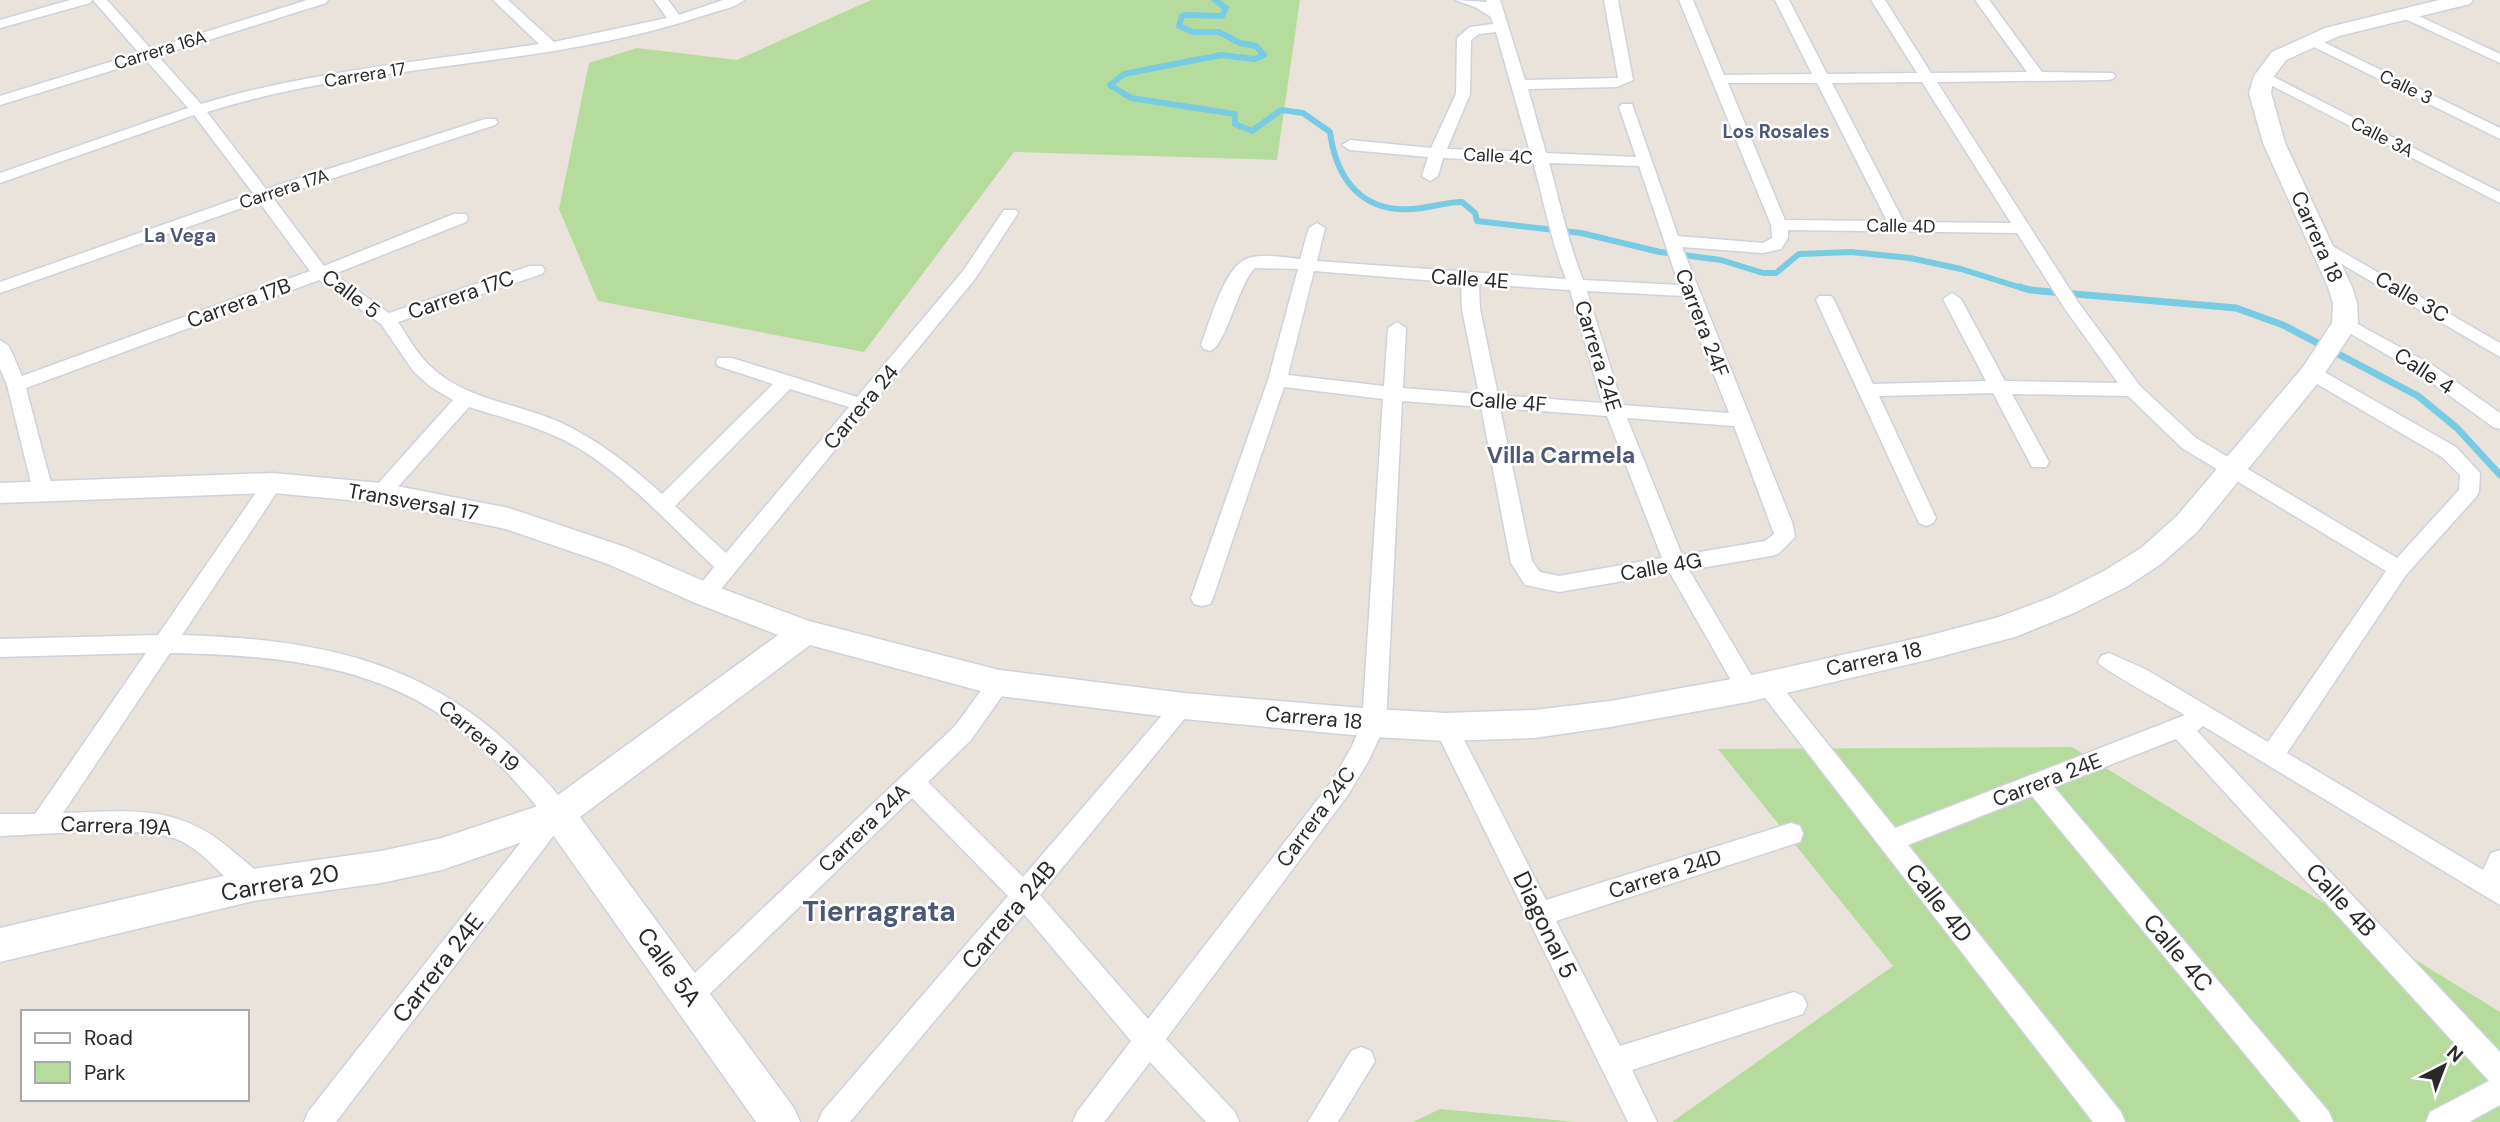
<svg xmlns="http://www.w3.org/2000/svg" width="2500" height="1122" viewBox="0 0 2500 1122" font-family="'DM Sans',sans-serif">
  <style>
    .green { fill: #b6dc9d }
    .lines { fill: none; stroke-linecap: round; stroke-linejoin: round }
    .stream-far1 { stroke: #77cce4; stroke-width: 6 }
    .stream { stroke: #77cce4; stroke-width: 7 }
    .street-casing { stroke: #ced2dd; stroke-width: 3 }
    .secondary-casing { stroke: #ced2dd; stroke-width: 3 }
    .street { fill: #fff; fill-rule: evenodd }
    .secondary { fill: #fff; fill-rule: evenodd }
    .labels { text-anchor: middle; stroke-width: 5; stroke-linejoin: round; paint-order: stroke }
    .far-street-label { font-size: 18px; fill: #292929; stroke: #fff }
    .far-neighbourhood-label { font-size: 19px; font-weight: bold; fill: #4d5776; stroke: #fff }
    .street-label { font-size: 21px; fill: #292929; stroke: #fff }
    .neighbourhood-label { font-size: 23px; font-weight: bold; fill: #4d5776; stroke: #fff }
    .near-street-label { font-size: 24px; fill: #292929; stroke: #fff }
    .near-neighbourhood-label { font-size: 28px; font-weight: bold; fill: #4d5776; stroke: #fff }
  </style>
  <rect width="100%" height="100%" fill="#eae3dc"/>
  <g class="green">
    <path d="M871 0H1300L1277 160 1014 152 864 352 598 301 559 209 589 63 637 48 737 60Z"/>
    <path d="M2072 747 2500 1012V1122H1672L1893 966 1718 749Z"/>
    <path d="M1440 1109 1575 1122H1413Z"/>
  </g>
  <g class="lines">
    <path class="stream-far1" d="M1215 0 1226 8 1222 16 1187 15 1182 16 1179 26 1193 32H1219L1240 43 1256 46 1264 55 1255 59 1221 55 1124 74 1110 85 1131 98 1235 114V124L1252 131 1281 110 1303 113 1330 132C1336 178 1361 213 1413 209 1430 208 1445 202 1462 202L1475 213 1477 221 1581 233 1660 252 1721 260 1763 273H1776L1799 254 1851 252 1910 258 1961 269 2025 289"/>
    <path class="stream" d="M2020 287 2030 290 2236 308 2283 325 2418 396 2457 428 2500 475"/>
    <g class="street-casing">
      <g id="street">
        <path d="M70 0H92L90 3 0 28V20Z"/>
        <path d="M93 0H107L151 49 307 0H328L326 3 158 56 201 104C311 71 426 61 539 44L493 0H508L554 42 667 18 654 0H668L679 15 723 0H744C735 8 717 11 705 15 590 54 466 61 348 80 300 87 253 98 207 112L266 189 485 119H495L498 122 495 125 273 198 324 266 454 214H466L468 218 466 222 334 274 389 313 530 266H542L545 270 542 274 398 322C408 337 417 354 430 366 466 400 513 402 557 421 597 439 630 465 662 494L773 384 718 366 716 362 718 358H732L857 397 963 271 1004 210H1016L1018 213 975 279 712 600 704 602 696 600 693 594 714 567C671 526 630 480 580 449 546 428 506 419 469 407L388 498 381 500 374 498 371 493 374 488 453 400 431 387 414 372 381 324 319 280 26 388 53 491 50 496 43 498 36 496 33 491 7 385 0 369V340L9 346 22 376 310 271 259 202 0 293V282L253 193 194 115 0 183V173L188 108 146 60 0 105V96L139 53ZM790 389 849 407 726 553 675 506Z"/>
        <path d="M1455 0 1487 2 1486 0H1500L1525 80 1618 78 1604 0H1618L1633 80 1617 87 1528 89 1546 153 1636 157 1619 107 1622 104H1632L1678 236 1763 243 1772 238 1771 225 1679 0H1693L1724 75 1812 74 1775 0H1789L1827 74 1917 73 1871 0H1885L1931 73 2027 72 1975 0H1989L2042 72 2113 73 2115 76 2113 79 2108 80 1937 82 2078 302 2140 386 2196 438 2397 558 2459 490 2460 475 2442 457 2305 377 2303 373 2305 369H2319L2456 447 2480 473 2479 492 2476 497 2406 575 2287 753 2483 870 2491 853 2500 850V905L2203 726 2197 731 2500 1052V1105L2469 1122H2426L2430 1112 2489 1081 2176 739 2054 787 2329 1112 2333 1122H2301L2032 796 1908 845 2121 1112 2125 1122H2093L1759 690 1756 696 1748 698 1740 696 1670 573 1559 592 1525 585 1511 563 1481 407 1402 401 1386 723 1369 760 1348 795 1166 1039 1235 1112 1239 1122H1206L1150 1062 1104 1122H1073L1077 1112 1131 1041 1024 914 850 1122H818L822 1112 1008 896 912 798 699 1004 690 1008 681 1004 677 995 681 986 955 726 991 677 999 674 1007 677 1010 683 1007 689 971 740 928 782 1023 877 1176 699 1184 697 1192 699 1195 706 1040 895 1148 1019 1332 781 1351 748 1362 723 1383 399 1284 387 1213 598 1210 604 1202 606 1194 604 1191 598 1268 380 1298 269 1255 268C1238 284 1226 347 1210 351L1204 349 1201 345C1209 324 1224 268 1246 259 1262 253 1283 257 1300 259L1309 228 1317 223 1325 228 1317 261 1566 279C1551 241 1544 202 1533 162L1443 158 1438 176 1430 181 1422 176 1428 157 1350 150 1342 145 1350 140 1431 148 1456 94 1457 38 1470 27 1493 24 1491 17 1475 7ZM1496 32 1530 152 1447 149 1470 94 1471 40 1479 34ZM1922 82 2011 223 1904 222 1832 83ZM1728 83H1817L1887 221 1785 220ZM1549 163 1639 166 1679 285 1583 280C1568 242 1560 202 1549 163ZM1788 230 2017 233 2065 309 2118 383 2005 381 1961 299 1952 293 1943 299 1986 381 1873 384 1834 300 1831 296H1819L1816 300 1919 523 1926 526 1933 523 1936 518 1879 396 1993 393 2032 467H2046L2049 462 2012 394 2128 396 2182 448 2386 571 2268 742 2147 670 2109 653 2101 656 2098 662C2101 669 2172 707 2185 715L1895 828 1775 678 1767 675 1759 678 1756 683 1689 570 1771 556 1778 554 1795 537 1792 522 1682 247 1763 253 1781 249 1788 238ZM1314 271 1461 283 1462 309 1479 394 1403 388 1406 328 1397 322 1388 328 1384 386 1288 375ZM1479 284 1570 290 1602 403 1498 395 1480 309ZM1587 291 1683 296 1729 413 1622 405ZM1500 408 1607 416 1662 558 1559 576 1540 572 1532 561ZM1627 418 1734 426 1774 534 1765 541 1682 555Z"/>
        <path d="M2406 10 2500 54V63L2401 17 2399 14Z"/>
        <path d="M2311 36 2500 128V139L2306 43V37Z"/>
        <path d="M2264 72 2500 192V203L2259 79 2257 76 2259 73Z"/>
        <path d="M2322 240 2500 343V357L2316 249 2314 245 2316 241Z"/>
        <path d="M2345 317 2434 366 2500 413V429L2493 427 2420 374 2339 327 2336 323 2339 319Z"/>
        <path d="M273 476 280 478 283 483 182 635C314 639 426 659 522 757 539 774 560 793 570 814L336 1122H304L308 1112 543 814C515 780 485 746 448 720 368 662 266 655 170 653L63 813C133 811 180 803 236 854 247 863 260 872 266 885L262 893 253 896C224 885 207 850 176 839 139 825 43 835 0 836V814H35L146 653 0 657V639L158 635 266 478Z"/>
        <path d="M1446 717 1454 720 1546 900 1791 823 1800 826 1803 834 1800 842 1556 921 1620 1046 1794 992 1803 996 1807 1005 1803 1014 1632 1070 1657 1122H1628L1434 727 1438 720Z"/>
        <path d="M1361 1047 1371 1051 1375 1061 1338 1122H1308L1351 1051Z"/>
      </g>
    </g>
    <g class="secondary-casing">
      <path id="secondary" d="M2439 0H2473L2470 4 2339 36 2286 60 2274 76 2271 93 2285 143 2352 287 2357 303 2358 323 2321 379 2197 532 2161 564 2126 587 2074 613 2015 637 1927 660 1748 702 1610 727 1534 738 1446 741 1374 737 1184 719 999 696 810 645 580 817 794 1108 800 1122H756L551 832 442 870 381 883 253 901 0 962V928L253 869 381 851 442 838 547 803 778 635 693 602 608 564 506 529 381 503 273 493 0 503V483L273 473 381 483 509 508 628 548 715 586 809 621 999 670 1184 693 1374 709 1446 713 1534 710 1610 701 1748 676 1927 636 1999 617 2052 597 2104 571 2141 548 2177 516 2303 367 2332 323 2333 303 2328 287 2263 143 2249 93 2254 76 2272 52 2325 28Z"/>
    </g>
    <use href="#street" class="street"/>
    <use href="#secondary" class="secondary"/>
  </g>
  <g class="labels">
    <g class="far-street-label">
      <text transform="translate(160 50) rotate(-17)" y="6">Carrera 16A</text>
      <text transform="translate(365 75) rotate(-9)" y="6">Carrera 17</text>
      <text transform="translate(2406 87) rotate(26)" y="6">Calle 3</text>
      <text transform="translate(2382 137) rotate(27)" y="6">Calle 3A</text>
      <text transform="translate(1498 156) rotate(3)" y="6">Calle 4C</text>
      <text transform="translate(284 189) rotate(-18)" y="6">Carrera 17A</text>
      <text transform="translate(1901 226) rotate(1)" y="6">Calle 4D</text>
    </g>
    <g class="far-neighbourhood-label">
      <text x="1776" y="138">Los Rosales</text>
      <text x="180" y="242">La Vega</text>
    </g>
    <g class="street-label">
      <text transform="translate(2317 237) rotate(66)" y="7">Carrera 18</text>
      <text transform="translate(1470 279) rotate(4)" y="7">Calle 4E</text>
      <text transform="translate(351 294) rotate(37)" y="7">Calle 5</text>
      <text transform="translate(461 295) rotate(-19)" y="7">Carrera 17C</text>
      <text transform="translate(2412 297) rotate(30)" y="7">Calle 3C</text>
      <text transform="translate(239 303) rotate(-20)" y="7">Carrera 17B</text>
      <text transform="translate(1702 323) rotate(69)" y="7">Carrera 24F</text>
      <text transform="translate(1598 356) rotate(73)" y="7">Carrera 24E</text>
      <text transform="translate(2424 371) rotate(33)" y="7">Calle 4</text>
      <text transform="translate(1508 402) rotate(4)" y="7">Calle 4F</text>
      <text transform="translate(861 407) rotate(-50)" y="7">Carrera 24</text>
      <text transform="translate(413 502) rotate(10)" y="7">Transversal 17</text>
      <text transform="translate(1661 567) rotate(-10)" y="7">Calle 4G</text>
      <text transform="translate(1874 659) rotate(-12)" y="7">Carrera 18</text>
      <text transform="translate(1314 718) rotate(5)" y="7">Carrera 18</text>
      <text transform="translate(479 736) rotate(40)" y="7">Carrera 19</text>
      <text transform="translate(2047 780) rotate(-21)" y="7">Carrera 24E</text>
      <text transform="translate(1316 817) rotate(-54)" y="7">Carrera 24C</text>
      <text transform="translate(116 826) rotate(2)" y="7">Carrera 19A</text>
      <text transform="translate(864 828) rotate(-44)" y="7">Carrera 24A</text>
      <text transform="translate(1665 874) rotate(-18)" y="7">Carrera 24D</text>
    </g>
    <g class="neighbourhood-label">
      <text x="1561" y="463">Villa Carmela</text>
    </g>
    <g class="near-street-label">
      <text transform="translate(280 883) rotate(-10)" y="8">Carrera 20</text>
      <text transform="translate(2341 900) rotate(47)" y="8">Calle 4B</text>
      <text transform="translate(1939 903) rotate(52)" y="8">Calle 4D</text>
      <text transform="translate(1009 915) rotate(-50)" y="8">Carrera 24B</text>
      <text transform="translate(1545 925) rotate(64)" y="8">Diagonal 5</text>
      <text transform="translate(2178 953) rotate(50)" y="8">Calle 4C</text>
      <text transform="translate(669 967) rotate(54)" y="8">Calle 5A</text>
      <text transform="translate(438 968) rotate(-52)" y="8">Carrera 24E</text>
    </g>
    <g class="near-neighbourhood-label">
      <text x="879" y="921">Tierragrata</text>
    </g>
  </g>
  <rect x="21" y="1010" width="228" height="91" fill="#ffffff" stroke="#a9a9a9" stroke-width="2"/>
  <rect x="35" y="1033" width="35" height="10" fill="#ffffff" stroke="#a9a9a9" stroke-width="2"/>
  <text x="84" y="1045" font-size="21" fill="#292929">Road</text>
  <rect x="35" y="1062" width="35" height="21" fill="#b6dc9d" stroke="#a9a9a9" stroke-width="2"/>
  <text x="84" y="1080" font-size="21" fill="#292929">Park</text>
  <g transform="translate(2444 1066) rotate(42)" stroke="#ffffff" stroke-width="5" paint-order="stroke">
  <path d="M0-5L12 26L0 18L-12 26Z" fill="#292929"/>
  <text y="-10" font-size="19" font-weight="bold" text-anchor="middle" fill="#292929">N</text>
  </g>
</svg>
